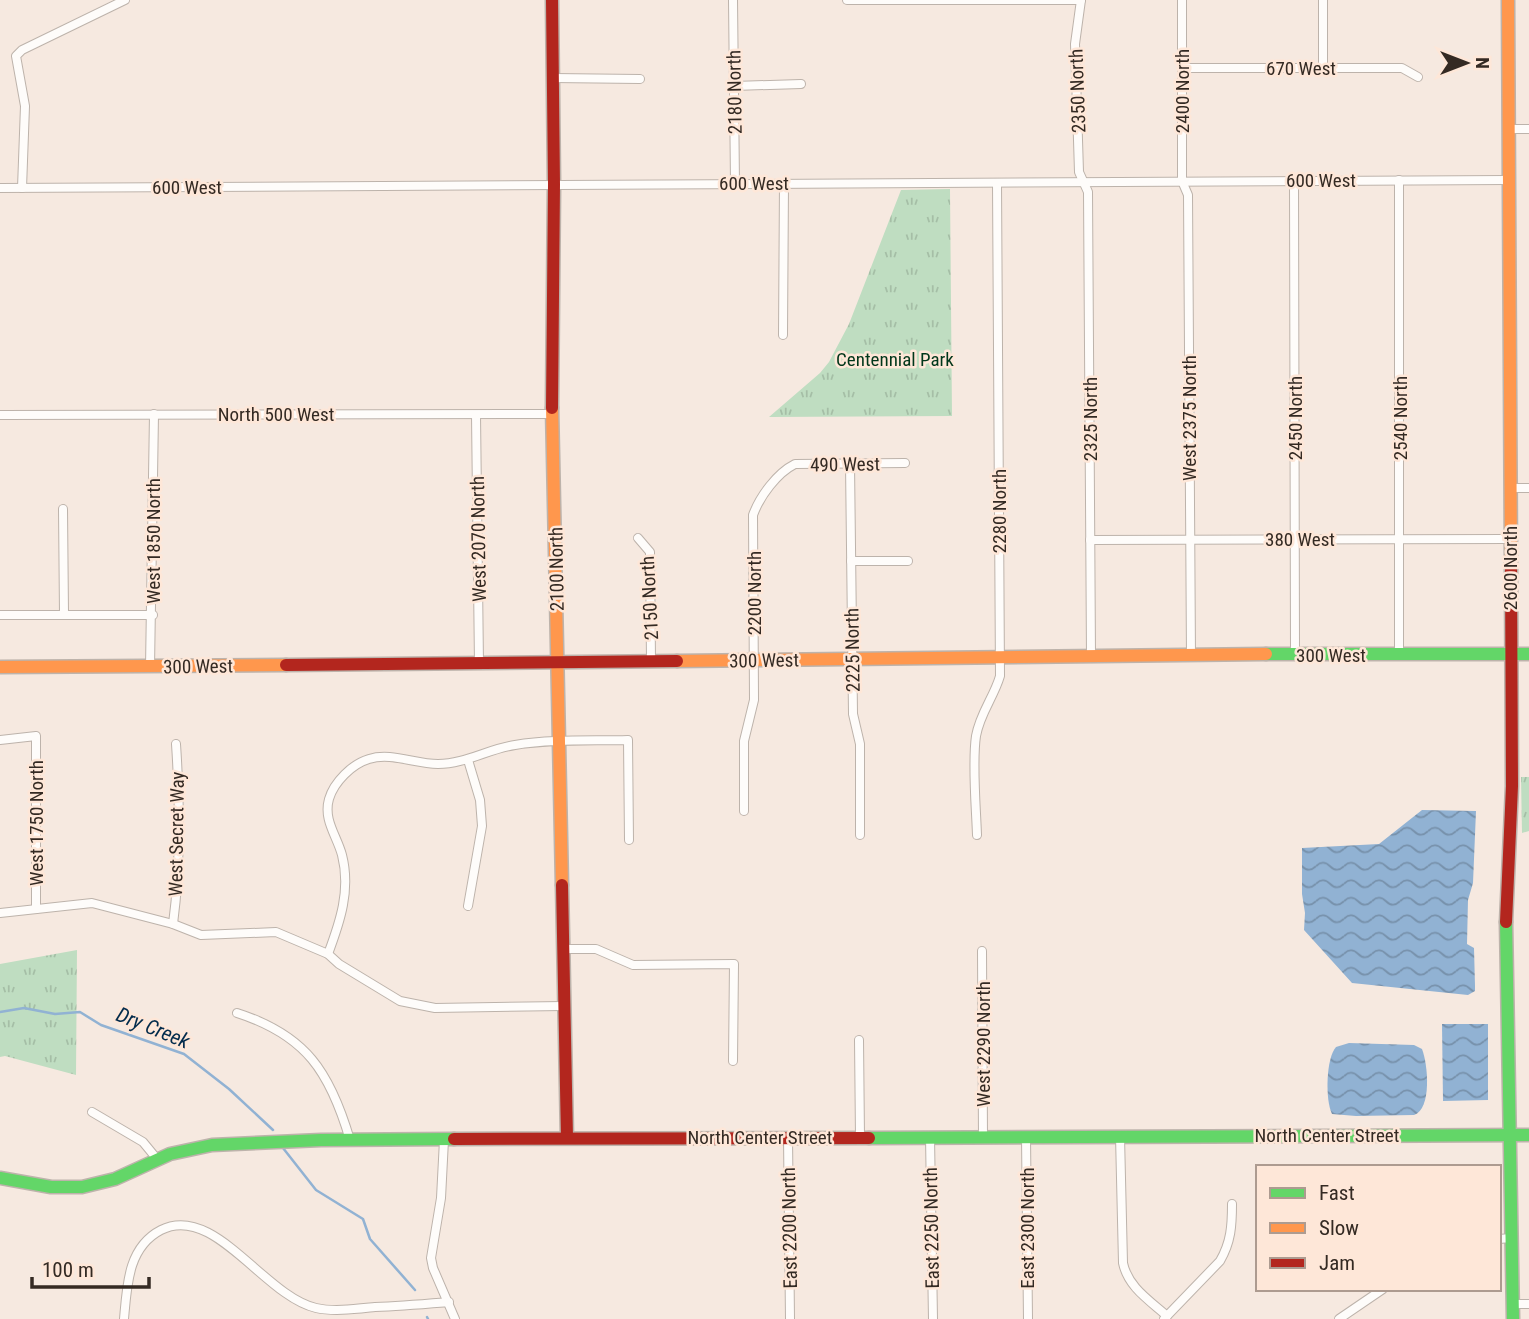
<svg xmlns="http://www.w3.org/2000/svg" width="1529" height="1319" viewBox="0 0 1529 1319" font-family="'Roboto Condensed',sans-serif">
  <style>
    .park { fill: url(#park-tufts) }
    .water { fill: url(#water-waves) }
    .lines { fill: none; stroke-linecap: round; stroke-linejoin: round }
    .stream { stroke: #91b2d3; stroke-width: 2.5 }
    .street-casing { stroke: #bdb3ab; stroke-width: 10 }
    .fast-casing { stroke: #bdb3ab; stroke-width: 15 }
    .slow-casing { stroke: #bdb3ab; stroke-width: 15 }
    .jam-casing { stroke: #bdb3ab; stroke-width: 15 }
    .street { stroke: #fefcfa; stroke-width: 8 }
    .fast { stroke: #63d668; stroke-width: 12 }
    .slow { stroke: #ff974d; stroke-width: 12 }
    .jam { stroke: #b3261e; stroke-width: 12 }
    .labels { text-anchor: middle; stroke-width: 5; stroke-linejoin: round; paint-order: stroke }
    .street-label { font-size: 19px; fill: #342a23; stroke: #fee7d8 }
    .park-label { font-size: 19px; fill: #00361a; stroke: #fee7d8 }
    .water-label { font-size: 21px; font-style: italic; fill: #022b4c; stroke: #fee7d8 }
  </style>
  <defs>
    <pattern id="park-tufts" width="24" height="20" patternUnits="userSpaceOnUse" patternTransform="scale(1.75)"><rect width="24" height="20" fill="#bfddc1"/><path d="M3 7l-1-3M5 7V3M7 7l1-3M15 17l-1-3M17 17v-4M19 17l1-3" fill="none" stroke="#a5bea6"/></pattern>
    <pattern id="water-waves" width="16" height="10" patternUnits="userSpaceOnUse" patternTransform="scale(1.75)"><rect width="16" height="10" fill="#91b2d3"/><path d="M0 5q4-4 8 0t8 0" fill="none" stroke="#7791ab"/></pattern>
  </defs>
  <rect width="100%" height="100%" fill="#f6e9e0"/>
  <g class="park">
    <path d="M950 189 952 416 769 417 820 373 829 362 849 324 901 190Z"/>
    <path d="M1521 777H1529V831L1522 833Z"/>
    <path d="M77 950 76 1075 5 1056 0 1057V964Z"/>
  </g>
  <g class="water">
    <path d="M1422 810 1476 811 1473 883 1468 900 1467 944 1474 948 1475 986V991L1468 995 1352 983 1304 930 1305 913 1302 894V848L1379 844Z"/>
    <path d="M1442 1024H1488V1100L1443 1101Z"/>
    <path d="M1349 1043 1414 1045 1422 1049C1428 1064 1432 1109 1414 1115L1356 1116 1332 1114C1325 1100 1326 1058 1336 1047Z"/>
  </g>
  <g class="lines">
    <g class="stream">
      <path d="M0 1012 24 1008 55 1014 80 1012 101 1025 184 1054 229 1089 273 1130"/>
      <path d="M283 1148 316 1190 363 1219 370 1239 415 1290"/>
      <path d="M427 1317 428 1319"/>
    </g>
    <g class="street-casing">
      <g id="street">
        <path d="M733 0 735 183"/>
        <path d="M847 0H1081"/>
        <path d="M1081 0 1075 44 1079 172 1088 192 1091 656"/>
        <path d="M1182 0V181L1188 195 1191 656"/>
        <path d="M1323 0V68"/>
        <path d="M1182 68H1402L1418 77"/>
        <path d="M553 78 640 79"/>
        <path d="M734 86 801 84"/>
        <path d="M1508 129H1529"/>
        <path d="M1294 180 1295 655"/>
        <path d="M0 188 1508 180"/>
        <path d="M22 188 25 106 16 56 22 50 125 0"/>
        <path d="M783 335 784 183"/>
        <path d="M0 415 552 414"/>
        <path d="M476 415 479 664"/>
        <path d="M850 464 853 714 860 744V835"/>
        <path d="M1509 488H1529"/>
        <path d="M63 509 64 614"/>
        <path d="M638 538 650 552 651 661"/>
        <path d="M1090 540 1510 539"/>
        <path d="M851 561H908"/>
        <path d="M0 615H153"/>
        <path d="M1399 655V180"/>
        <path d="M150 667 154 414"/>
        <path d="M0 740 36 736V909"/>
        <path d="M744 811V741L754 700 753 515C760 496 777 473 795 464L905 463"/>
        <path d="M977 835C976 806 972 763 976 736 980 713 994 697 1000 676L997 183"/>
        <path d="M468 906 482 826 480 800 468 760"/>
        <path d="M0 913 92 903 173 924 201 935 276 932 328 954 339 964 400 1001 435 1008 563 1006"/>
        <path d="M173 924C181 864 180 804 176 744"/>
        <path d="M562 949H596L633 965 734 964 733 1061"/>
        <path d="M982 951 983 1137"/>
        <path d="M328 954C340 922 351 890 342 855 337 836 323 820 329 799 334 782 352 764 369 759 391 752 415 764 438 764 465 764 488 749 515 745 552 739 591 741 628 740L629 840"/>
        <path d="M237 1013C306 1035 330 1072 350 1140"/>
        <path d="M859 1040 860 1137"/>
        <path d="M92 1112 143 1142 157 1159"/>
        <path d="M1120 1136 1123 1263C1128 1287 1149 1300 1167 1316"/>
        <path d="M788 1137 790 1319"/>
        <path d="M930 1137 933 1319"/>
        <path d="M1026 1137 1028 1319"/>
        <path d="M444 1140 441 1198 431 1258 433 1268 455 1319"/>
        <path d="M1499 1239 1511 1238"/>
        <path d="M1513 1304H1529"/>
        <path d="M124 1319C127 1285 128 1247 161 1230 214 1203 264 1296 316 1308 334 1312 356 1309 375 1307 400 1306 424 1304 449 1302"/>
        <path d="M1164 1319 1220 1261C1231 1242 1232 1226 1232 1204"/>
        <path d="M1339 1319 1383 1289"/>
      </g>
    </g>
    <g class="fast-casing">
      <g id="fast">
        <path d="M1266 654H1529"/>
        <path d="M1506 922 1513 1319"/>
        <path d="M869 1138 1529 1135"/>
        <path d="M0 1178 51 1187H82L115 1179 170 1154 212 1145 321 1140 454 1139"/>
      </g>
    </g>
    <g class="slow-casing">
      <g id="slow">
        <path d="M1508 0 1511 567"/>
        <path d="M552 408 562 885"/>
        <path d="M677 661 1266 654"/>
        <path d="M0 667 286 665"/>
      </g>
    </g>
    <g class="jam-casing">
      <g id="jam">
        <path d="M552 0 554 184 552 408"/>
        <path d="M286 665 677 661"/>
        <path d="M562 885 567 1138"/>
        <path d="M1506 922 1512 786 1511 567"/>
        <path d="M454 1139 869 1138"/>
      </g>
    </g>
    <use href="#street" class="street"/>
    <use href="#fast" class="fast"/>
    <use href="#slow" class="slow"/>
    <use href="#jam" class="jam"/>
  </g>
  <g class="labels">
    <g class="street-label">
      <text x="1301" y="75">670 West</text>
      <text transform="translate(1077 91) rotate(-92)" y="7">2350 North</text>
      <text transform="translate(1182 91) rotate(-90)" y="7">2400 North</text>
      <text transform="translate(734 92) rotate(-91)" y="7">2180 North</text>
      <text x="1321" y="187">600 West</text>
      <text x="754" y="190">600 West</text>
      <text x="187" y="194">600 West</text>
      <text x="276" y="421">North 500 West</text>
      <text transform="translate(1189 418) rotate(-90)" y="7">West 2375 North</text>
      <text transform="translate(1295 418) rotate(-90)" y="7">2450 North</text>
      <text transform="translate(1400 418) rotate(-90)" y="7">2540 North</text>
      <text transform="translate(1090 419) rotate(-90)" y="7">2325 North</text>
      <text transform="translate(845 464) rotate(-1)" y="7">490 West</text>
      <text transform="translate(999 511) rotate(-90)" y="7">2280 North</text>
      <text transform="translate(478 539) rotate(-91)" y="7">West 2070 North</text>
      <text x="1300" y="546">380 West</text>
      <text transform="translate(153 541) rotate(-90)" y="7">West 1850 North</text>
      <text transform="translate(1510 568) rotate(-90)" y="7">2600 North</text>
      <text transform="translate(556 569) rotate(-91)" y="7">2100 North</text>
      <text transform="translate(754 593) rotate(-90)" y="7">2200 North</text>
      <text transform="translate(649 598) rotate(-93)" y="7">2150 North</text>
      <text transform="translate(852 650) rotate(-91)" y="7">2225 North</text>
      <text x="1331" y="662">300 West</text>
      <text transform="translate(764 660) rotate(-1)" y="7">300 West</text>
      <text transform="translate(198 666) rotate(-1)" y="7">300 West</text>
      <text transform="translate(36 823) rotate(-90)" y="7">West 1750 North</text>
      <text transform="translate(176 834) rotate(-89)" y="7">West Secret Way</text>
      <text transform="translate(983 1044) rotate(-90)" y="7">West 2290 North</text>
      <text x="1327" y="1142">North Center Street</text>
      <text x="760" y="1144">North Center Street</text>
      <text transform="translate(789 1228) rotate(-91)" y="7">East 2200 North</text>
      <text transform="translate(931 1228) rotate(-91)" y="7">East 2250 North</text>
      <text transform="translate(1027 1228) rotate(-90)" y="7">East 2300 North</text>
    </g>
    <g class="park-label">
      <text x="895" y="366">Centennial Park</text>
    </g>
    <g class="water-label">
      <text transform="translate(153 1028) rotate(22)" y="7">Dry Creek</text>
    </g>
  </g>
  <rect x="1256" y="1165" width="245" height="126" fill="#fee7d8" stroke="#ad9b90" stroke-width="2"/>
  <rect x="1270" y="1188" width="35" height="10" fill="#63d668" stroke="#ad9b90" stroke-width="2"/>
  <text x="1319" y="1200" font-size="21" fill="#342a23">Fast</text>
  <rect x="1270" y="1223" width="35" height="10" fill="#ff974d" stroke="#ad9b90" stroke-width="2"/>
  <text x="1319" y="1235" font-size="21" fill="#342a23">Slow</text>
  <rect x="1270" y="1258" width="35" height="10" fill="#b3261e" stroke="#ad9b90" stroke-width="2"/>
  <text x="1319" y="1270" font-size="21" fill="#342a23">Jam</text>
  <g transform="translate(1466 63) rotate(90)" stroke="#fee7d8" stroke-width="5" paint-order="stroke">
  <path d="M0-5L12 26L0 18L-12 26Z" fill="#342a23"/>
  <text y="-10" font-size="19" font-weight="bold" text-anchor="middle" fill="#342a23">N</text>
  </g>
  <path d="M32 1277v10h117v-10" fill="none" stroke="#342a23" stroke-width="3.5"/>
  <text x="42" y="1277" font-size="21" fill="#342a23" stroke="#fee7d8" stroke-width="5" paint-order="stroke">100 m</text>
</svg>
